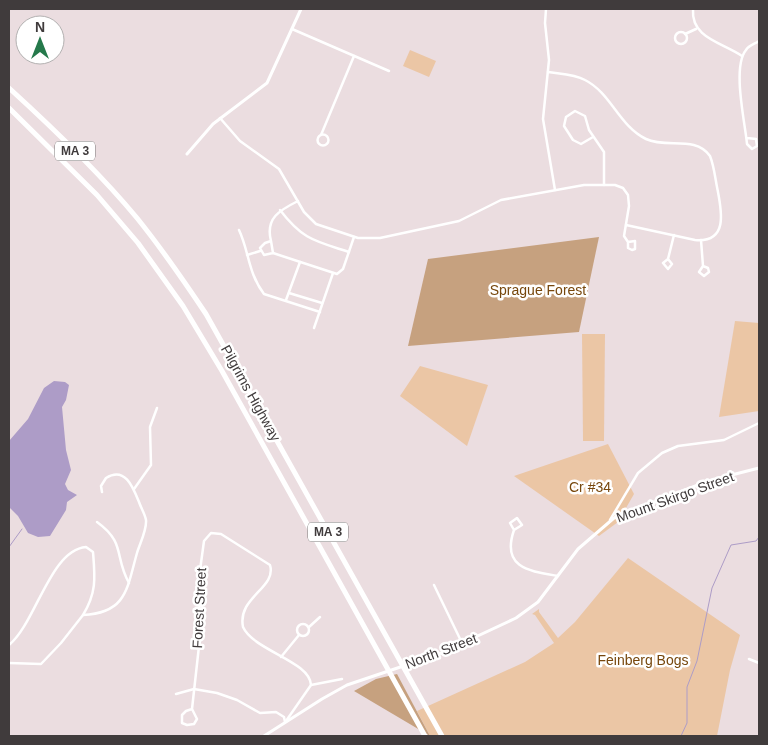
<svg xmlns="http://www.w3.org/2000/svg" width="768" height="745" viewBox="0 0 768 745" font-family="Arial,sans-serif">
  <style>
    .green { fill: #ebc6a5 }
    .forest { fill: #c6a17f }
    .water { fill: #ad9cc7 }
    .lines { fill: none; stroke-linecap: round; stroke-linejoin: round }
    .stream { stroke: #ad9cc7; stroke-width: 1 }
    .street { stroke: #fff; stroke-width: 2.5 }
    .secondary { stroke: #fff; stroke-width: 3 }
    .highway { stroke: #fff; stroke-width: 5 }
    .labels { text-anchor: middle; stroke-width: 5; stroke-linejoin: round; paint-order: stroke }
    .shield { fill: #fff; stroke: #797676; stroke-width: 1 }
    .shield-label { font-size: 12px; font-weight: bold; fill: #403b3c }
    .park-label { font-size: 14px; fill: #77470c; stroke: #fff }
    .street-label { font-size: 14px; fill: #403b3c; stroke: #fff }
  </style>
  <rect width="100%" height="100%" fill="#ebdde0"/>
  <g class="green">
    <path d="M410 50 436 61 429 77 403 66Z"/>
    <path d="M735 321 759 323V411L719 417Z"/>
    <path d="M582 334H605L604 441H583Z"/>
    <path d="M420 366 488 385 467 446 400 396Z"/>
    <path d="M608 444 634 494 618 522 599 536 514 476Z"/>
    <path d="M628 558 740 635 730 670 717 736H430L417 711 525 662 551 645 554 643 535 615 532 614 539 609V612L558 638 575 622Z"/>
  </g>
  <g class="forest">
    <path d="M599 237 579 332 408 346 428 259Z"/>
    <path d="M397 674 430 736 354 691 376 679Z"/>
  </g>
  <path class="water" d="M54 381 65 382 69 385 66 400 62 407 66 450 71 470 65 484 68 490 77 495 67 502 66 510 50 536 38 537 28 533 18 516 9 507V441L28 419 44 388Z"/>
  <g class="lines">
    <g class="stream">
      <path d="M9 547 22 529"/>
      <path d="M681 736 687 723V687L697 661 712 588 731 545 756 541 759 537"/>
    </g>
    <g class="street">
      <path d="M546 9 545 23 549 60 543 119 555 190"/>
      <path d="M693 9C691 38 721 42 742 56"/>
      <path d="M292 29 389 71"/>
      <circle cx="681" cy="38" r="6"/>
      <path d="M685 34 696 29"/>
      <path d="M548 72C561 74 574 74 585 80 611 93 619 126 646 139 667 149 695 135 710 156 714 166 715 177 717 187 721 208 730 243 695 240L626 225"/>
      <path d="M220 118 240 141 279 169 304 212 316 224 358 238H380L459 221 501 200 584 185H615L623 188 628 195 629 206 624 236 628 242V248L632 250 635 249V241L628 242"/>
      <circle cx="323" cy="140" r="5.5"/>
      <path d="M321 135 354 56"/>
      <path d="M593 137 581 144 573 140 564 126 566 117 575 111 585 116 589 130 604 152V185"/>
      <path d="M747 138 756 139 757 146 752 149 747 144C745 122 732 67 746 50 749 45 755 44 759 41"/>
      <path d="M280 210C303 240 315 241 349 252"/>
      <path d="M239 230C249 251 248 273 264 294L320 312"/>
      <path d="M701 240 703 266 699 272 704 276 709 272 708 268 703 266"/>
      <path d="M271 241 273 253 264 255 260 248 265 243 271 241C265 218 280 210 298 201"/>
      <path d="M273 253 337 274 343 269 354 237"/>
      <path d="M247 255 260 251"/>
      <path d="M668 259 672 264 668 269 663 263 668 259 674 235"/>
      <path d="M289 293 322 303"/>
      <path d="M286 300 300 262"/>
      <path d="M314 328 333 273"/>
      <path d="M134 489 151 465 150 427 157 408"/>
      <path d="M610 520 638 473 662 453 678 446 724 440 759 423"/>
      <path d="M97 522C126 543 114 556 129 583"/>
      <path d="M514 530 510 523 517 518 522 525 514 530C501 568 529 571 558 576"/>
      <path d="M434 585 462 643"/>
      <circle cx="303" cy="630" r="6"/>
      <path d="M309 627 320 617"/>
      <path d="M9 645C36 623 50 550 86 547L93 552C95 577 97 592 83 615"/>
      <path d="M281 657 299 635"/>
      <path d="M749 659 759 663"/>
      <path d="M9 663 41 664 61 643 83 615C127 613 127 588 137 553 140 543 147 530 146 520 145 514 141 508 139 502 133 487 125 466 106 478L101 486 102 492"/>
      <path d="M176 694 194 689 217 693 237 700 260 713 276 712 284 717 285 722"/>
      <path d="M192 709 186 711 182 715V723L187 725 194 724 197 719 192 709 201 628 198 585 204 541 211 533 221 534 270 565C277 588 237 597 243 627 254 651 310 661 311 685"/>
      <path d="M286 721 311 685 342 679"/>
    </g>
    <g class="secondary">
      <path d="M187 154 213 124 267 83 301 9"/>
      <path d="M264 736 322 699 347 685 439 654 516 618 538 602 578 549 614 518 708 481 759 468"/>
    </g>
    <g class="highway">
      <path d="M9 88C54 129 98 171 137 218 162 249 184 281 206 314L442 736"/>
      <path d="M9 108 97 195 138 243 183 306 222 371 425 736"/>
    </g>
  </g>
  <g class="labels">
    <g class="shield">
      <rect x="55" y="141.5" width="40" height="19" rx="4"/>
      <rect x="308" y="522.5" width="40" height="19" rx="4"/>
    </g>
    <g class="shield-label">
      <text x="75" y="155">MA 3</text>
      <text x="328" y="536">MA 3</text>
    </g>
    <g class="park-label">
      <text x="538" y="295">Sprague Forest</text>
      <text x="590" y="492">Cr #34</text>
      <text x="643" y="665">Feinberg Bogs</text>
    </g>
    <g class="street-label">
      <text transform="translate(251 393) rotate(61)" y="5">Pilgrims Highway</text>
      <text transform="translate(675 497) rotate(-20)" y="5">Mount Skirgo Street</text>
      <text transform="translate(199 608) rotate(-87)" y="5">Forest Street</text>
      <text transform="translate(441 651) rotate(-21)" y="5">North Street</text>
    </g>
  </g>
  <rect width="768" height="745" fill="none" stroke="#403b3c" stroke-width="20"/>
  <g transform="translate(40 40)"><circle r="24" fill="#ffffff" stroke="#b3b1b1"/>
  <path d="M0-4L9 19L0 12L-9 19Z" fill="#25794b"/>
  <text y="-8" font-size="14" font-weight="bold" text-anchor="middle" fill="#403b3c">N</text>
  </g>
</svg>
